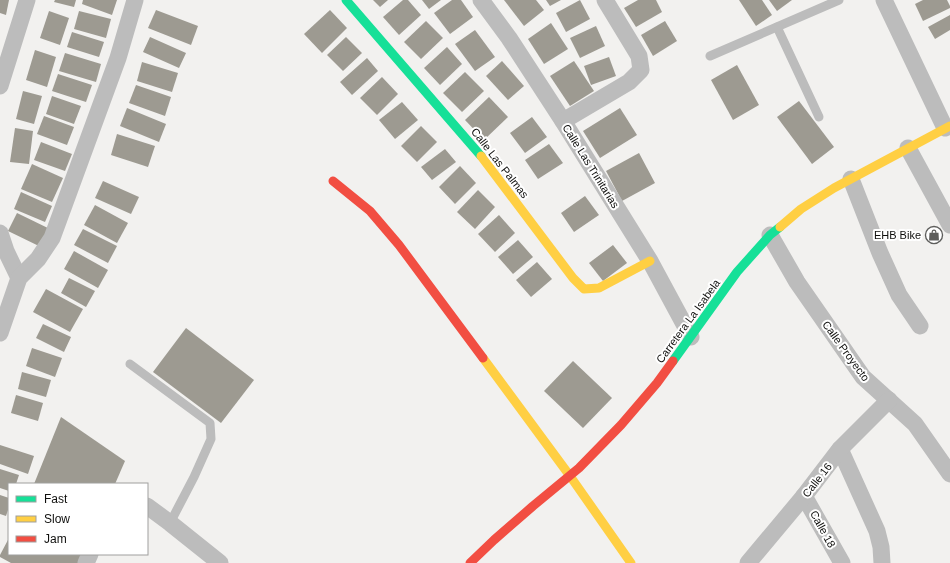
<svg xmlns="http://www.w3.org/2000/svg" width="950" height="563" viewBox="0 0 950 563" font-family="Arial,sans-serif">
  <style>
    .building { fill: #9d9a91 }
    .lines { fill: none; stroke-linecap: round; stroke-linejoin: round }
    .lane { stroke: #bcbcbc; stroke-width: 9 }
    .street { stroke: #bcbcbc; stroke-width: 17 }
    .fast { stroke: #16e098; stroke-width: 9 }
    .slow { stroke: #ffcf43; stroke-width: 9 }
    .jam { stroke: #f24e42; stroke-width: 9 }
    .labels { text-anchor: middle; stroke-width: 4; stroke-linejoin: round; paint-order: stroke }
    .street-label { font-size: 11px; fill: #0f0f0d; stroke: #fff }
    .poi-label { font-size: 11px; fill: #0f0f0d; stroke: #fff; text-anchor: end }
  </style>
  <rect width="100%" height="100%" fill="#f2f1ef"/>
  <g class="building">
    <path d="M0 0H9L6 15 0 13Z"/>
    <path d="M55 0H76L74 7 54 2Z"/>
    <path d="M83 0H117L112 15 82 4Z"/>
    <path d="M373 0H388L380 7Z"/>
    <path d="M403 0H408L421 15 399 35 383 17Z"/>
    <path d="M422 0H441L429 9Z"/>
    <path d="M452 0H461L473 17 450 34 434 13Z"/>
    <path d="M504 0H536L544 10 524 26Z"/>
    <path d="M546 0H561L550 6Z"/>
    <path d="M580 0 590 19 566 32 556 13Z"/>
    <path d="M638 0H656L662 12 636 27 624 8Z"/>
    <path d="M739 0H762L772 15 756 26Z"/>
    <path d="M769 0H792L777 11Z"/>
    <path d="M923 0H947L950 6V8L923 21 915 4Z"/>
    <path d="M156 10 198 26 191 45 148 28Z"/>
    <path d="M330 10 347 28 322 53 304 34Z"/>
    <path d="M49 11 69 18 60 45 40 38Z"/>
    <path d="M79 11 111 19 106 38 74 29Z"/>
    <path d="M950 15V30L935 39 928 27Z"/>
    <path d="M426 21 443 38 421 59 404 42Z"/>
    <path d="M665 21 677 41 653 56 641 35Z"/>
    <path d="M551 23 568 49 544 64 528 39Z"/>
    <path d="M596 26 605 46 580 58 570 38Z"/>
    <path d="M475 30 495 57 475 71 455 44Z"/>
    <path d="M72 32 104 42 99 57 67 47Z"/>
    <path d="M150 37 186 53 179 68 143 52Z"/>
    <path d="M346 37 362 53 343 71 327 55Z"/>
    <path d="M447 47 462 64 440 85 424 68Z"/>
    <path d="M35 50 56 57 47 87 26 80Z"/>
    <path d="M65 53 101 64 96 82 59 71Z"/>
    <path d="M609 57 616 76 591 85 584 66Z"/>
    <path d="M367 58 378 71 352 95 340 82Z"/>
    <path d="M502 61 524 86 508 100 486 76Z"/>
    <path d="M574 61 594 91 570 106 550 76Z"/>
    <path d="M142 62 178 73 172 92 137 81Z"/>
    <path d="M737 65 759 105 733 120 711 80Z"/>
    <path d="M465 72 484 91 462 112 443 93Z"/>
    <path d="M58 74 92 85 86 102 52 91Z"/>
    <path d="M382 77 398 94 377 115 360 98Z"/>
    <path d="M136 85 171 97 165 116 129 103Z"/>
    <path d="M23 91 42 96 34 124 16 119Z"/>
    <path d="M52 96 81 106 74 124 46 114Z"/>
    <path d="M489 97 508 117 484 140 465 120Z"/>
    <path d="M799 101 834 147 812 164 777 117Z"/>
    <path d="M402 102 418 120 395 139 379 120Z"/>
    <path d="M127 108 166 124 159 142 120 126Z"/>
    <path d="M620 108 637 135 600 158 583 131Z"/>
    <path d="M44 116 74 127 67 145 37 134Z"/>
    <path d="M532 117 547 137 525 153 510 133Z"/>
    <path d="M421 126 437 142 417 162 401 146Z"/>
    <path d="M15 128 33 131 29 164 10 162Z"/>
    <path d="M117 134 155 146 148 167 111 155Z"/>
    <path d="M41 142 72 154 65 171 34 160Z"/>
    <path d="M549 144 563 163 538 179 525 160Z"/>
    <path d="M445 149 456 162 432 180 421 167Z"/>
    <path d="M639 153 655 183 622 201 606 171Z"/>
    <path d="M32 164 63 178 52 202 21 189Z"/>
    <path d="M460 166 476 183 455 204 439 187Z"/>
    <path d="M103 181 139 197 131 214 95 198Z"/>
    <path d="M478 190 495 207 475 229 457 212Z"/>
    <path d="M21 192 52 206 45 222 14 209Z"/>
    <path d="M585 196 599 215 574 232 561 213Z"/>
    <path d="M95 205 128 223 117 243 84 225Z"/>
    <path d="M17 213 52 230 43 248 8 231Z"/>
    <path d="M499 215 515 233 495 252 478 234Z"/>
    <path d="M83 229 117 246 108 263 74 245Z"/>
    <path d="M518 240 533 257 513 274 498 257Z"/>
    <path d="M613 245 627 263 603 281 589 263Z"/>
    <path d="M74 251 108 270 98 288 64 269Z"/>
    <path d="M537 262 552 279 531 297 516 280Z"/>
    <path d="M69 278 95 291 86 307 61 293Z"/>
    <path d="M46 289 83 309 70 332 33 312Z"/>
    <path d="M43 324 71 337 64 352 36 338Z"/>
    <path d="M186 328 254 380 221 423 153 372Z"/>
    <path d="M32 348 62 358 55 377 26 366Z"/>
    <path d="M573 361 612 398 583 428 544 391Z"/>
    <path d="M22 372 51 380 46 397 18 389Z"/>
    <path d="M16 395 43 403 38 421 11 413Z"/>
    <path d="M61 417 125 461 115 484H34Z"/>
    <path d="M0 445 34 456 28 474 0 464Z"/>
    <path d="M0 469 19 475 16 484H9V491L0 488Z"/>
    <path d="M0 495 9 498V507L6 516 0 514Z"/>
    <path d="M9 538V554H83L79 563H11L0 557V555Z"/>
  </g>
  <g class="lines">
    <g class="lane">
      <path d="M777 27 819 117"/>
      <path d="M710 56 839 0"/>
      <path d="M130 364 210 423 211 439 194 477 170 523"/>
    </g>
    <g class="street">
      <path d="M481 0 509 38 563 121 650 261 691 337"/>
      <path d="M884 0 945 128"/>
      <path d="M0 86 27 0"/>
      <path d="M563 121 629 82 641 70 639 56 605 0"/>
      <path d="M908 148 950 225"/>
      <path d="M851 179 880 253 899 295 920 326"/>
      <path d="M0 233 6 251 19 278"/>
      <path d="M770 235 797 282 863 377 915 424 950 474"/>
      <path d="M0 333 19 278 38 259 52 238 118 58 135 0"/>
      <path d="M840 449 877 531 881 547 882 563"/>
      <path d="M804 496 842 563"/>
      <path d="M147 506 170 523 220 563"/>
      <path d="M86 563 90 554"/>
      <path d="M748 563 804 496 840 449 889 400"/>
    </g>
    <g class="fast">
      <path d="M346 0 481 156"/>
      <path d="M673 361 737 272 770 235 780 227"/>
    </g>
    <g class="slow">
      <path d="M481 156 573 278 584 289 599 288 650 261"/>
      <path d="M780 227 801 209 834 188 950 126"/>
      <path d="M483 358 570 476 631 563"/>
    </g>
    <g class="jam">
      <path d="M333 181 370 211 399 245 483 358"/>
      <path d="M470 563 494 540 533 506 579 468 621 425 657 383 673 361"/>
    </g>
  </g>
  <defs>
    <g id="shop-ring" transform="scale(0.9)"><circle r="9.5" fill="#fff" stroke="#5e5e5c" stroke-width="1.5"/><path d="M-5-2.5h2.3a2.7 3.5 0 0 1 5.4 0H5L5.5 6h-11ZM-1.5-2.5h3a1.5 2.3 0 0 0-3 0Z" fill="#5e5e5c"/></g>
  </defs>
  <g fill-rule="evenodd">
    <use href="#shop-ring" x="934" y="235"/>
  </g>
  <g class="labels">
    <g class="street-label">
      <text transform="translate(500 163) rotate(52)" y="4">Calle Las Palmas</text>
      <text transform="translate(591 166) rotate(58)" y="4">Calle Las Trinitarias</text>
      <text transform="translate(688 321) rotate(-54)" y="4">Carretera La Isabela</text>
      <text transform="translate(846 351) rotate(54)" y="4">Calle Proyecto</text>
      <text transform="translate(817 480) rotate(-52)" y="4">Calle 16</text>
      <text transform="translate(823 529) rotate(61)" y="4">Calle 18</text>
    </g>
    <g class="poi-label">
      <text x="921" y="239">EHB Bike</text>
    </g>
  </g>
  <rect x="8" y="483" width="140" height="72" fill="#ffffff" stroke="#9f9f9e"/>
  <rect x="16" y="496" width="20" height="6" fill="#16e098" stroke="#9f9f9e"/>
  <text x="44" y="503" font-size="12" fill="#0f0f0d">Fast</text>
  <rect x="16" y="516" width="20" height="6" fill="#ffcf43" stroke="#9f9f9e"/>
  <text x="44" y="523" font-size="12" fill="#0f0f0d">Slow</text>
  <rect x="16" y="536" width="20" height="6" fill="#f24e42" stroke="#9f9f9e"/>
  <text x="44" y="543" font-size="12" fill="#0f0f0d">Jam</text>
</svg>
